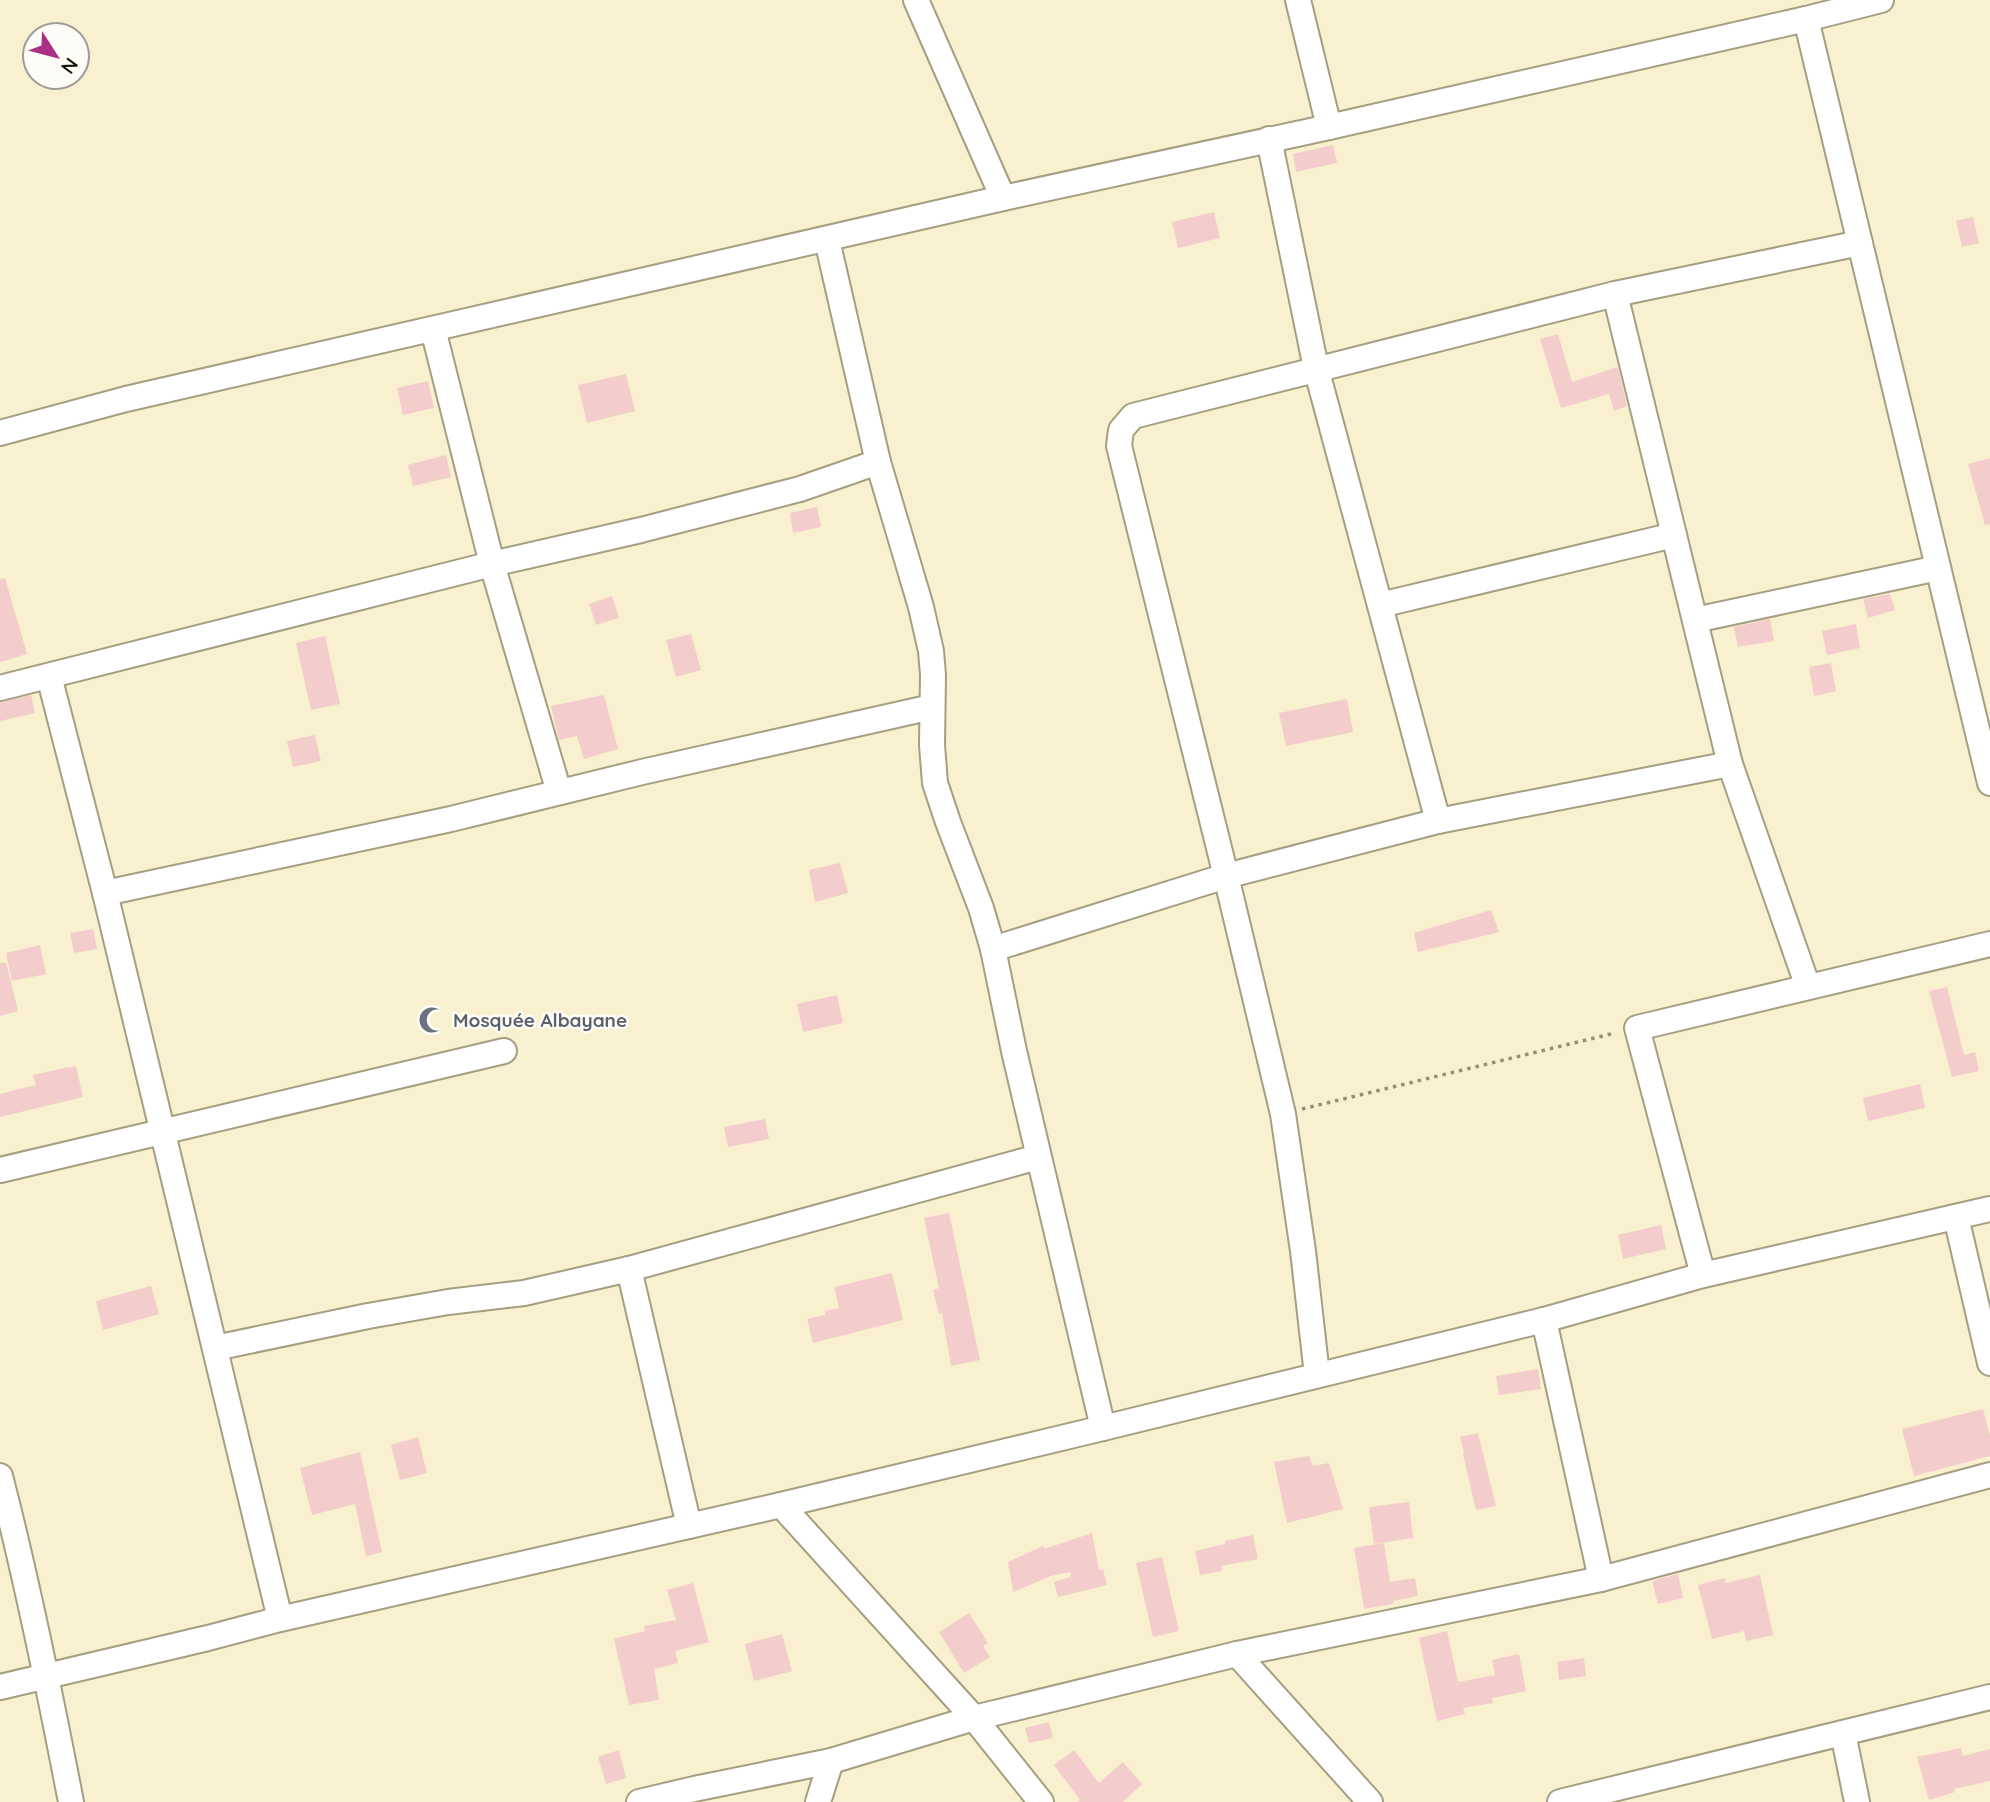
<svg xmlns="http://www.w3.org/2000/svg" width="1990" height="1802" viewBox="0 0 1990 1802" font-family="Quicksand,sans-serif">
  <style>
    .building { fill: #f3cdcb }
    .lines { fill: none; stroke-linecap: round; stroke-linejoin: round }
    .minor-casing { stroke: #a69e80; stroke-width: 28 }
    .path { stroke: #958f78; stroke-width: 3.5; stroke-dasharray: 3.5 5; stroke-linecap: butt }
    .minor { stroke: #fff; stroke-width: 24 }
    .labels { text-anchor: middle; stroke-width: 5; stroke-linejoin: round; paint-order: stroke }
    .worship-label { font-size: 19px; font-weight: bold; fill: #5b616d; stroke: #fefcf6; text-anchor: start }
  </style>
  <rect width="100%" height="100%" fill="#f8f0cf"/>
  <g class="building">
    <path d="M1333 145 1337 163 1296 172 1293 154Z"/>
    <path d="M1214 212 1220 238 1178 248 1172 222Z"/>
    <path d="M1973 217 1979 243 1962 247 1956 221Z"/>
    <path d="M1558 334 1572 382 1618 367 1627 406 1614 411 1609 394 1561 408 1540 339Z"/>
    <path d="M626 374 635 411 587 423 578 385Z"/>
    <path d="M428 381 434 408 403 415 397 388Z"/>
    <path d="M446 455 451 477 413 486 408 465Z"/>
    <path d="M1990 458V524L1985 525 1968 464Z"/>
    <path d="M817 507 821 527 793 533 790 513Z"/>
    <path d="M5 578 27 654 0 662V579Z"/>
    <path d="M1890 594 1895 610 1868 618 1863 599Z"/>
    <path d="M612 596 619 618 596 625 589 604Z"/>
    <path d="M1770 619 1774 641 1738 647 1734 627Z"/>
    <path d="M1856 624 1860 648 1827 655 1822 631Z"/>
    <path d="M691 634 701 670 676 677 666 640Z"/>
    <path d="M325 636 340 704 311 710 296 643Z"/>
    <path d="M1831 663 1836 691 1814 696 1809 667Z"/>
    <path d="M31 695 35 713 0 721V702Z"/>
    <path d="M604 695 618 749 584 759 577 736 559 740 551 706Z"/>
    <path d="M1347 699 1353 732 1286 746 1279 713Z"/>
    <path d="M315 735 321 761 293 767 287 741Z"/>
    <path d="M840 863 848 893 815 902 809 870Z"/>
    <path d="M1491 910 1499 932 1418 952 1414 933Z"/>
    <path d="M93 929 97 949 74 953 70 933Z"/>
    <path d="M40 945 46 974 12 981 6 953Z"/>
    <path d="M6 962 18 1011 0 1016V963Z"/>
    <path d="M1947 987 1964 1055 1975 1052 1979 1071 1952 1077 1929 991Z"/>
    <path d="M837 995 843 1023 803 1032 797 1004Z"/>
    <path d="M76 1066 83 1097 0 1117V1094L36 1085 33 1075 68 1067V1068Z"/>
    <path d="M1920 1084 1925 1108 1868 1121 1863 1098Z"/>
    <path d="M765 1119 769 1139 728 1147 724 1127Z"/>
    <path d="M949 1213 980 1360 951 1366 942 1313 939 1314 933 1290 939 1288 924 1218Z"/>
    <path d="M1661 1225 1666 1249 1623 1259 1618 1235Z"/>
    <path d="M892 1273 903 1320 813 1343 807 1319 825 1315V1311L839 1308 834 1287Z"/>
    <path d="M151 1286 159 1314 103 1330 96 1301Z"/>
    <path d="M1538 1369 1541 1389 1499 1395 1496 1376Z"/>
    <path d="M1983 1409 1990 1436V1456L1914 1476 1902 1429Z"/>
    <path d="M1478 1433 1496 1506 1476 1510 1463 1454 1464 1453 1460 1437Z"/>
    <path d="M418 1437 427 1473 400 1480 391 1445Z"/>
    <path d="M360 1452 382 1552 366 1556 355 1504 312 1515 300 1468Z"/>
    <path d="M1309 1456 1313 1466 1329 1463 1343 1509 1287 1523 1274 1462Z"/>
    <path d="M1409 1502 1413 1538 1374 1544 1369 1507Z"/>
    <path d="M1092 1533 1099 1570 1103 1569 1107 1585 1058 1597 1054 1582 1071 1577 1070 1572 1051 1576 1013 1592 1008 1562 1043 1546 1044 1549Z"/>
    <path d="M1253 1535 1258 1559 1221 1566 1222 1571 1200 1575 1195 1551 1225 1544V1541Z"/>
    <path d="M1384 1543 1390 1582 1415 1578 1418 1596 1393 1601V1604L1364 1609 1354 1548Z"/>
    <path d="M1162 1557 1179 1631 1153 1637 1136 1563Z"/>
    <path d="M1678 1574 1683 1598 1658 1604 1652 1581Z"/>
    <path d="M1760 1575 1773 1635 1746 1641 1744 1631 1712 1639 1698 1585 1725 1578 1726 1583Z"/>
    <path d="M693 1583 709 1642 675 1651 678 1663 654 1669 659 1700 629 1705 614 1639 645 1631 644 1626 676 1620 667 1590Z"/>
    <path d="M969 1613 988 1643 983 1646 990 1657 964 1673 939 1632Z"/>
    <path d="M1447 1631 1458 1682 1495 1675 1492 1660 1519 1654 1526 1691 1492 1698 1493 1703 1463 1708 1465 1714 1437 1721 1419 1638Z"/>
    <path d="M782 1634 792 1671 754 1681 745 1644Z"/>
    <path d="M1584 1658 1586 1676 1559 1680 1557 1662Z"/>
    <path d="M1049 1722 1053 1738 1029 1743 1025 1728Z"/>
    <path d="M1961 1748 1963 1756 1990 1749V1781L1954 1789 1955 1792 1929 1800 1917 1757Z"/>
    <path d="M619 1750 626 1778 606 1784 598 1757Z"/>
    <path d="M1074 1750 1099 1783 1123 1762 1142 1784 1123 1802H1078L1080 1800 1054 1765Z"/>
  </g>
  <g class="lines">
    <g class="minor-casing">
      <g id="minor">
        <path d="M916 0 1003 198"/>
        <path d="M1298 0 1329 127"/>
        <path d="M1806 19 1990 783"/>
        <path d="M1269 139 1316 368 1438 821"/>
        <path d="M827 240 878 462 921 607 931 651 933 675 932 745 935 783 948 822 981 908 993 949 1014 1051 1103 1428"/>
        <path d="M1615 294 1730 764 1808 987"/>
        <path d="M433 329 492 564 559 792"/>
        <path d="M0 433 126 399 1003 198 1329 127 1806 19 1881 0"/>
        <path d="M1380 605 1674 535"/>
        <path d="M1695 620 1938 568"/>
        <path d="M49 676 105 893 280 1619"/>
        <path d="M0 688 492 564 641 530 800 489 878 462"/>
        <path d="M105 893 451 819 642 772 932 707"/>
        <path d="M993 949 1226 876 1438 821 1730 764"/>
        <path d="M0 1170 504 1051"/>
        <path d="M1956 1217 1990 1363"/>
        <path d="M629 1269 689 1526"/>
        <path d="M1703 1275 1637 1028 1990 944"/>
        <path d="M1544 1320 1601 1579"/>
        <path d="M215 1348 368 1316 448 1302 524 1293 629 1269 1038 1157"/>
        <path d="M1317 1375 1303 1251 1283 1114 1226 876 1119 446 1121 430 1133 416 1615 294 1860 243"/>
        <path d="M0 1476C28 1584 50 1693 71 1802"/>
        <path d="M781 1505 974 1718 1041 1802"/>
        <path d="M1237 1654 1370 1802"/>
        <path d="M0 1687 208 1638 280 1619 781 1505 1103 1428 1544 1320 1703 1275 1990 1209"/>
        <path d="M1843 1733 1857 1802"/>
        <path d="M639 1802 694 1789 831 1761 974 1718 1237 1654 1601 1579 1990 1475"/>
        <path d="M818 1802 831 1761"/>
        <path d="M1560 1802 1990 1697"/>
      </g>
    </g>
    <path class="path" d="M1302 1109 1615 1033"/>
    <use href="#minor" class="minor"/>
  </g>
  <defs>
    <g id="mosque-bare" transform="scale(2.1)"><path d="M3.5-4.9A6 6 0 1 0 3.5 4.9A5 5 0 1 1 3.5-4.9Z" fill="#6b7280" stroke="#fefcf6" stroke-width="2.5" paint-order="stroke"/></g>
  </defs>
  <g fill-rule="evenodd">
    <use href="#mosque-bare" x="432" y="1020"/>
  </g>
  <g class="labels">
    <g class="worship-label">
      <text x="453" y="1027">Mosquée Albayane</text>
    </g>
  </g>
  <g transform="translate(56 56) rotate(126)"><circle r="33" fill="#fefcf6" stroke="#9f9c95" stroke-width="2"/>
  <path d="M0-5L12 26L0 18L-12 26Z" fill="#a93084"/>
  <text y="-10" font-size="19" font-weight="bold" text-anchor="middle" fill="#100d04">N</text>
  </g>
</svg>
